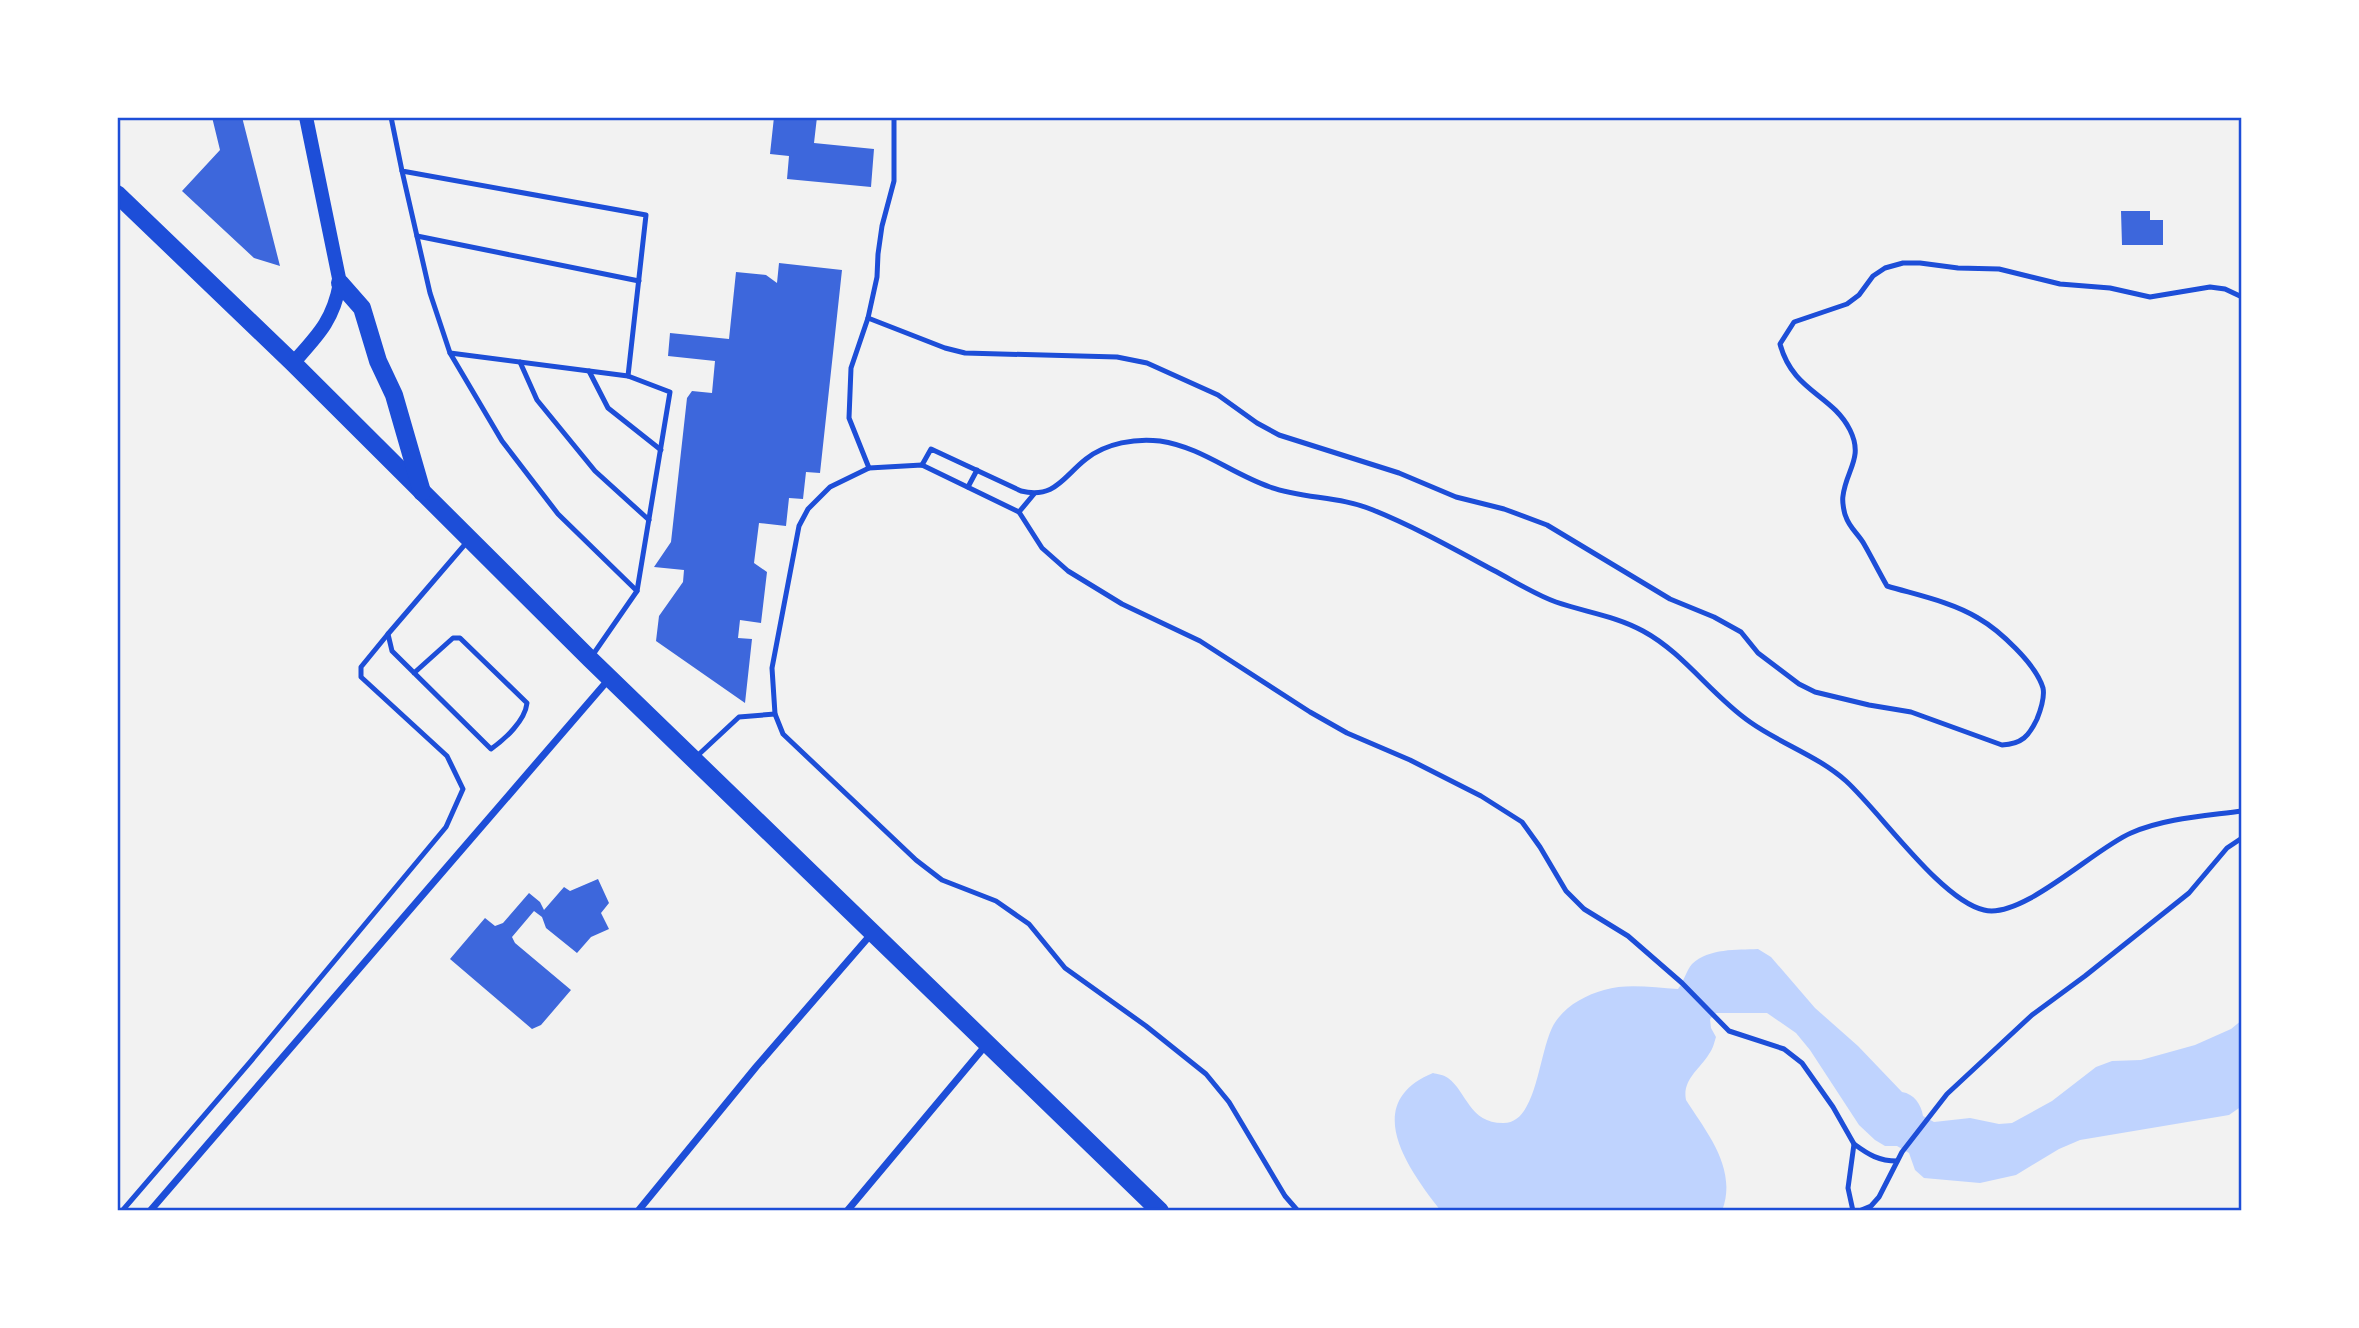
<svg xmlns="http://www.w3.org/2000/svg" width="2359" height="1328" viewBox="0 0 2359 1328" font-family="'Zilla Slab',serif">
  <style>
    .water { fill: #bfd3fe }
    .building { fill: #3d67dc }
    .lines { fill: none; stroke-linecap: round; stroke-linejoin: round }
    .service { stroke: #1d4ed8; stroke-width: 5 }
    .minor { stroke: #1d4ed8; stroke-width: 7 }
    .secondary { stroke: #1d4ed8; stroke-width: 14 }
    .primary { stroke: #1d4ed8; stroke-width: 18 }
    .neatline { fill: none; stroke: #1d4ed8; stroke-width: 2.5 }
  </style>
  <rect width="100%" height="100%" fill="#f2f2f2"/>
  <path class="water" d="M1758 949 1771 957 1815 1008 1858 1046 1902 1092C1914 1094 1921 1104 1923 1116L1934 1122 1970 1118 1999 1124 2012 1123 2052 1101 2096 1067 2112 1061 2141 1060 2195 1045 2231 1029 2242 1020V1106L2229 1115 2080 1140 2059 1149 2016 1175 1980 1183 1924 1178 1915 1170 1909 1153 1897 1146H1885L1875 1140 1859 1125 1810 1050 1796 1033 1767 1013H1716L1710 1019 1711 1028 1716 1037C1714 1043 1713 1049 1709 1054 1699 1070 1682 1080 1686 1100 1707 1133 1738 1169 1722 1211H1441C1408 1169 1360 1103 1433 1073 1437 1074 1444 1075 1448 1078 1467 1092 1469 1123 1503 1123 1539 1124 1538 1046 1556 1021 1567 1005 1586 995 1604 990 1628 983 1654 988 1678 989 1684 981 1686 971 1692 964 1709 948 1737 950 1758 949Z"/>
  <g class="building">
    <path d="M212 117H242L280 266 254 258 182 191 220 150Z"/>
    <path d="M774 117H817L814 143 874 149 871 187 787 179 789 156 770 154Z"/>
    <path d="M2121 211H2150V220H2163V245H2122Z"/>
    <path d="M779 263 842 270 820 473 806 472 803 499 789 498 786 526 759 523 754 563 767 572 761 623 740 620 738 638 752 639 745 703 656 641 659 616 683 582 684 570 654 567 671 542 687 398 692 391 712 393 715 361 668 356 670 333 729 339 736 272 766 275 777 283Z"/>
    <path d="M598 879 609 903 601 913 609 929 591 937 577 953 546 928 542 917 534 911 512 937 515 943 571 990 541 1025 532 1029 450 959 485 918 495 926 503 923 529 893 540 902 544 910 564 887 570 891Z"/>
  </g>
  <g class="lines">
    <g class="service">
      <path d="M391 117 402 171 646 215 628 376 670 392 637 591 592 656"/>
      <path d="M402 171 430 293 450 353 502 441 558 514 637 591"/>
      <path d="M417 236 639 281"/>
      <path d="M868 318 945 348 965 353 1117 357 1147 363 1218 395 1257 423 1279 435 1399 473 1456 497 1504 509 1547 525 1670 599 1714 617 1741 632 1758 653 1799 684 1815 692 1869 705 1911 712 2002 745C2022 744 2029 736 2037 719 2041 709 2045 698 2043 688 2036 664 1999 630 1978 618 1952 602 1917 595 1887 586 1879 572 1872 558 1864 544 1859 535 1849 527 1846 517 1844 513 1842 501 1843 496 1846 470 1864 458 1850 430 1832 394 1793 392 1780 344L1794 322 1847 304 1859 295 1873 276 1885 268 1903 263H1920L1958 268 1999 269 2060 284 2110 288 2150 297 2210 287 2225 289 2242 297"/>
      <path d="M450 353 628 376"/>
      <path d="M520 362 537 400 595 471 649 520"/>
      <path d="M589 371 608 408 661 450"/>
      <path d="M922 465 931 449 1021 491C1055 499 1063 477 1086 459 1106 443 1136 438 1160 441 1201 447 1232 474 1270 487 1304 499 1340 496 1373 510 1415 527 1454 549 1493 570 1514 581 1534 594 1556 602 1585 612 1616 616 1643 631 1684 653 1712 696 1750 722 1781 744 1818 756 1846 781 1881 813 1941 900 1984 910 2022 920 2095 848 2131 833 2165 818 2206 816 2242 811"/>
      <path d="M869 468 849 418 851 368 868 318 877 277 878 254 882 226 894 181V117"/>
      <path d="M968 487 977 470"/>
      <path d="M1019 512 1034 494"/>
      <path d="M414 673 453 638H460L527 703C525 721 505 739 491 749L392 651 388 634 467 542"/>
      <path d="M696 757 739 717 775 714"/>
      <path d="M1854 1144C1869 1155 1879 1161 1897 1161"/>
      <path d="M122 1211 251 1061 446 827 463 789 447 756 361 677V667L388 634"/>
      <path d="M1298 1211 1285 1196 1229 1102 1206 1074 1146 1026 1065 968 1029 924 996 901 942 880 916 860 783 734 775 714 772 668 799 526 808 509 830 487 869 468 922 465 1019 512 1042 548 1068 571 1122 604 1200 641 1310 712 1347 733 1410 760 1481 796 1522 822 1540 847 1566 891 1584 909 1628 936 1682 983 1729 1031 1784 1049 1802 1063 1833 1107 1854 1144 1848 1188 1853 1211"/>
      <path d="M1859 1211 1871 1206 1879 1197 1902 1152 1947 1094 2032 1015 2085 976 2189 893 2227 848 2242 838"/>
    </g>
    <g class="minor">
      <path d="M150 1211 609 679"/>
      <path d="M638 1211 756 1067 873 932"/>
      <path d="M847 1211 986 1045"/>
    </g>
    <path class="secondary" d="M293 363C318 335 333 321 340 283L306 117"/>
    <g class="primary">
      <path d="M117 194 293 363 590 659 1160 1211"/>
      <path d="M340 283 362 308 378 361 394 395 422 492"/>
    </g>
  </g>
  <rect width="2359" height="1328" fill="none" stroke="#ffffff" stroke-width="238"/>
  <rect x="119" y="119" width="2121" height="1090" class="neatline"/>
</svg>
